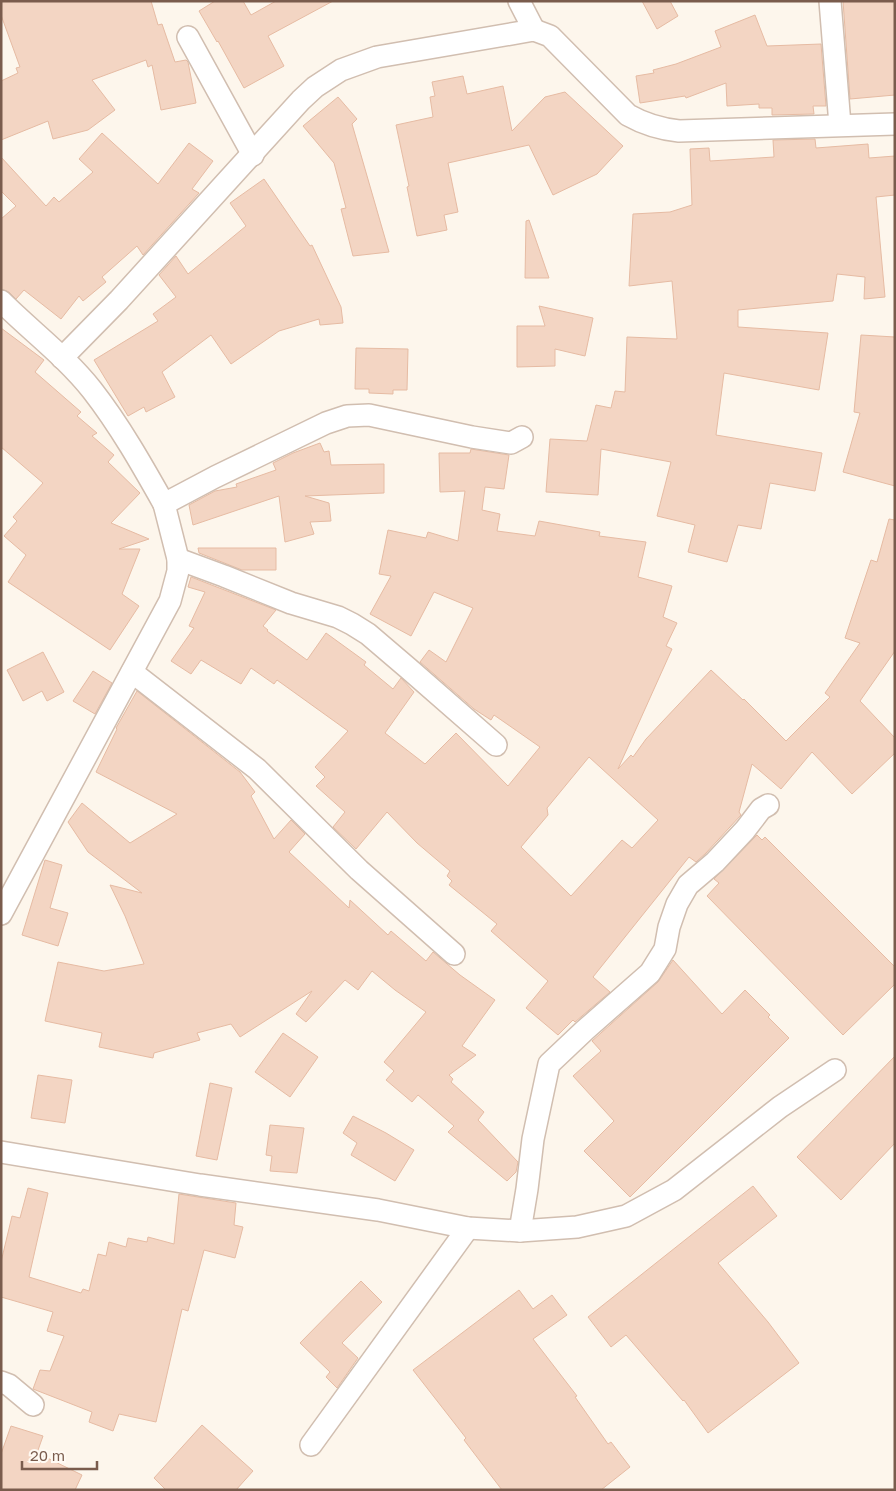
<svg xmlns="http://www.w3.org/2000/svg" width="896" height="1491" viewBox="0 0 896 1491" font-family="'Golos Text',sans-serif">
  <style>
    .building { fill: #f3d5c3; stroke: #e6bba3; fill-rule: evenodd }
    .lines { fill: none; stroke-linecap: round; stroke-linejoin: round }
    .minor-casing { stroke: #d1beb0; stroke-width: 24 }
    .minor { stroke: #fff; stroke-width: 21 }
  </style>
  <rect width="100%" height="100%" fill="#fdf6ec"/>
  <g class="building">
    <path d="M1 1H151L158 25 162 24 175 62 186 60 188 62 196 103 161 110 152 65 148 67 146 60 92 80 115 110 88 130 53 139 48 121 1 140V81L18 73 16 68 20 67 1 15Z"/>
    <path d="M215 1H243L251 15 276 1H333L268 36 284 66 244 88 218 41 217 42 199 11Z"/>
    <path d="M642 1H670L678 16 657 29Z"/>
    <path d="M843 1H895V95L850 99Z"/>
    <path d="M755 15 767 46 821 44 826 106H813L814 114 772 115V108H759V104L727 106 726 83 686 98 685 96 640 103 636 76 654 73 653 70 676 64 721 47 715 31Z"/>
    <path d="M463 76 467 94 503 86 512 131 545 97 565 92 623 146 597 174 553 195 529 145 448 163 458 212 444 215 447 230 417 236 407 187 409 186 396 125 433 117 430 97 435 96 432 82Z"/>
    <path d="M338 97 357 119 352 124 389 252 353 256 341 209 346 208 334 163 303 126Z"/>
    <path d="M102 133 158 184 189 143 213 161 192 189 199 193 143 255 137 246 102 277 106 282 83 301 79 296 61 319 24 290 16 299 9 292 1 289V219L16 206 1 191V157L46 206 54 197 59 202 93 172 79 159Z"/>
    <path d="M815 139 816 148 868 144 869 158 895 156V195L876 197 885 297 864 299 865 277 837 274 833 301 738 310V327L828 333 819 390 724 373 716 435 822 453 815 491 770 483 761 529 738 525 727 562 688 552 695 525 657 516 671 462 601 449 598 495 546 492 550 439 587 441 596 405 611 408 615 391 625 392 627 337 677 339 672 281 629 286 633 214 670 212 692 205 690 149 709 148 710 161 774 157 773 140Z"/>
    <path d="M264 179 310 246 312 245 341 307 343 323 320 325 319 319 279 331 231 364 211 335 162 372 175 397 146 412 144 407 128 416 94 360 158 321 153 314 176 297 159 275 176 256 188 274 246 226 230 203Z"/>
    <path d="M529 220 549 278H525L526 221Z"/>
    <path d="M539 306 593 318 585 356 555 349V366L517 367V326H545Z"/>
    <path d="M1 328 44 360 35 372 81 412 77 416 97 433 92 436 114 455 108 462 140 493 111 523 149 539 119 549H140L122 594 139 606 110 650 8 582 26 555 4 536 17 521 13 517 43 483 1 447Z"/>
    <path d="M861 335 895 337V486L843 472 860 413 854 412Z"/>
    <path d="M356 348 408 349 407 390H393V394L369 393V389H355Z"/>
    <path d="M320 443 324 452 329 451 331 465 384 464V493L305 496 329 503 331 521 310 522 314 534 285 542 279 496 193 525 189 505 215 491 237 487 236 484 276 470 273 463 293 453Z"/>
    <path d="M471 449 509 455 504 489 485 487 482 510 500 514 497 531 535 536 539 521 600 532 599 536 646 542 638 577 672 586 663 617 677 623 666 646 672 649 618 769 631 755 633 757 646 739 711 670 743 700 744 699 786 741 830 697 825 693 860 643 845 638 871 560 877 562 889 519 895 520V651L860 701 895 738V753L852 794 812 752 781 789 752 764 739 812 741 815 706 853 696 862 689 857 593 977 610 992 575 1022 573 1020 558 1035 526 1008 548 981 491 931 497 924 449 885 452 881 447 876 450 871 417 843 387 812 356 849 333 827 345 812 316 786 325 777 315 767 348 731 277 680 274 684 251 668 241 684 201 660 191 674 171 661 194 628 189 626 205 592 188 587 191 577 276 610 263 626 268 630 267 631 307 660 326 633 366 662 364 665 393 689 401 678 414 692 385 733 425 764 456 733 508 786 540 747 494 715 491 720 474 709 420 662 429 650 446 662 473 608 434 592 411 636 370 614 391 576 379 574 388 530 426 538 428 532 458 541 465 491 440 492 439 453H470ZM589 757 658 820 632 848 622 840 571 896 521 847 548 815 547 808Z"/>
    <path d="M198 548H276V570H242L199 553Z"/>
    <path d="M43 652 64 692 47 701 42 691 23 701 7 670Z"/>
    <path d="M93 671 112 683 95 714 73 701Z"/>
    <path d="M137 691 240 772 255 792 251 796 274 839 291 820 305 834 289 852 349 908 350 900 388 935 391 931 426 961 433 952 460 975 495 1000 462 1046 476 1055 449 1075 453 1079 451 1082 484 1112 478 1120 518 1162 516 1172 507 1181 448 1132 454 1126 418 1095 412 1102 386 1080 394 1071 384 1062 426 1012 395 990 372 971 358 990 345 980 306 1022 296 1014 312 991 240 1037 231 1024 197 1033 200 1040 154 1053 153 1058 99 1047 102 1033 45 1021 58 962 104 971 144 964 125 916 110 885 142 893 88 852 68 822 82 803 130 843 177 814 96 772 117 729 116 728Z"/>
    <path d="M757 835 762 840 765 837 895 967V984L843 1035 707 896 719 883 714 879Z"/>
    <path d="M45 860 62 865 50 908 68 913 58 946 22 935Z"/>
    <path d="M673 960 722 1014 745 990 770 1015 768 1017 789 1038 630 1197 584 1151 614 1121 573 1076 601 1051 592 1041 658 982Z"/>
    <path d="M283 1033 318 1057 290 1097 255 1072Z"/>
    <path d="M895 1056V1143L841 1200 797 1157Z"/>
    <path d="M38 1075 72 1080 65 1123 31 1118Z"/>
    <path d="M210 1083 232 1088 217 1160 196 1156Z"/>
    <path d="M353 1116 386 1133 414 1150 395 1181 351 1155 357 1143 343 1133Z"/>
    <path d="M270 1125 304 1128 297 1173 270 1171 272 1156 266 1155Z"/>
    <path d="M753 1186 777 1216 718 1263 768 1322 799 1363 708 1433 684 1400 683 1401 626 1335 611 1347 588 1317Z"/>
    <path d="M28 1188 48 1193 29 1277 81 1293 83 1289 89 1291 98 1254 106 1256 109 1242 126 1247 128 1238 147 1242 148 1237 174 1244 179 1194 236 1203 234 1225 243 1227 235 1258 204 1250 188 1311 182 1309 156 1422 119 1414 113 1431 89 1422 92 1412 33 1389 40 1370 50 1371 64 1336 47 1331 53 1312 1 1297V1262L12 1216 20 1218Z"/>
    <path d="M361 1281 382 1302 342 1343 358 1358 337 1388 326 1377 330 1372 300 1343Z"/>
    <path d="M519 1290 533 1309 552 1295 567 1315 533 1339 577 1396 575 1397 608 1444 611 1442 630 1467 601 1490H502L464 1440 466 1438 413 1370Z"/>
    <path d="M202 1425 253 1471 236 1490H166L154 1478Z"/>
    <path d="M11 1426 43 1436 37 1453 82 1475 75 1490H1V1454Z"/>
  </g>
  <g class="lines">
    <g class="minor-casing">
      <g id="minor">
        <path d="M519 1 534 30"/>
        <path d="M830 1 840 125"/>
        <path d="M188 37 253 155"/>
        <path d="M1 301C31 331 66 357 92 390 120 426 142 465 164 504"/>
        <path d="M62 358 119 300 301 100 315 87 341 70 377 57 534 30 550 36 628 115C644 124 660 129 679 131L895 124"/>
        <path d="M178 559 224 576 291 603 338 617 352 624 368 634 409 669 496 745"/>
        <path d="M132 672 257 769 359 870 454 954"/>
        <path d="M1 914 170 601 178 571V559L164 504 215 477 326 423 347 416 369 415 472 437 511 443 522 437"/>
        <path d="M1 1152 200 1185 378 1210 468 1228 520 1231 577 1227 626 1216 674 1190 780 1107 835 1070"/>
        <path d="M520 1231 527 1189 533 1139 549 1064 585 1030 650 973 665 949 669 927 677 904 688 885 715 862 745 830 761 809 768 805"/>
        <path d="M1 1382 9 1385 33 1405"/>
        <path d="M311 1445 468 1228"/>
      </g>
    </g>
    <use href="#minor" class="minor"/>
  </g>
  <rect width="896" height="1491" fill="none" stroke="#7a5c4d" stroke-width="5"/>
  <path d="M22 1461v8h75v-8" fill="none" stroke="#7a5c4d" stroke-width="2.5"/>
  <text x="30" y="1461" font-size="15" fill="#7a5c4d" stroke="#fffaf3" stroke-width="4" paint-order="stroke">20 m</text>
</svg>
